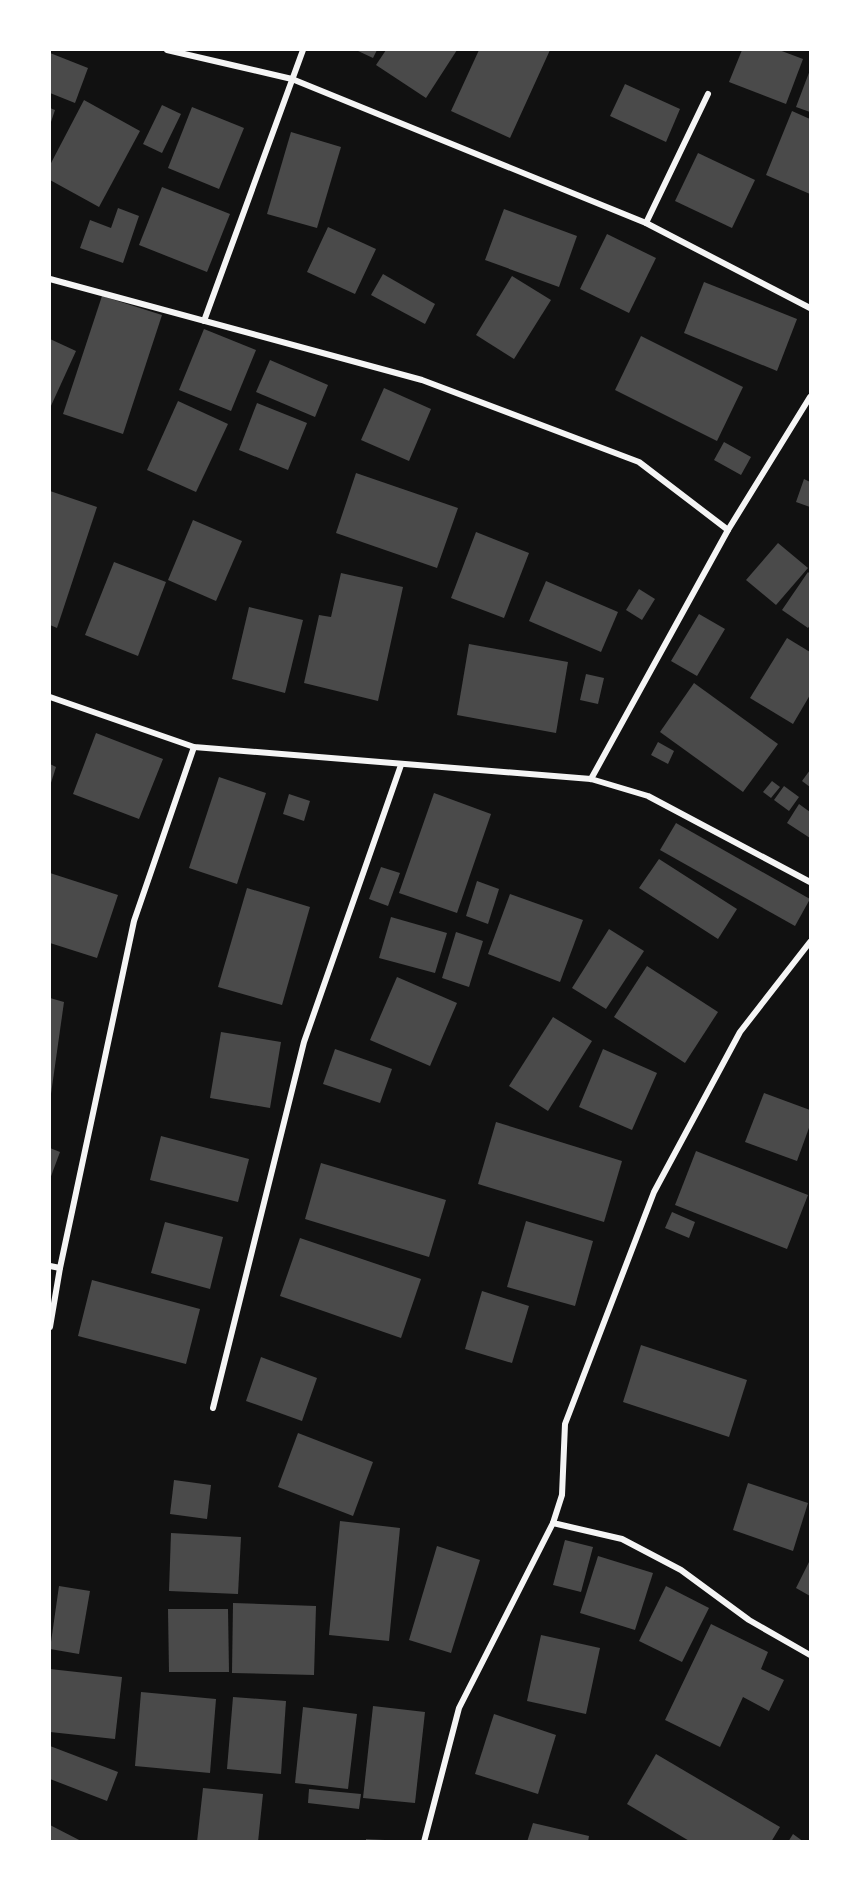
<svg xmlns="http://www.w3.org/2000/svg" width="860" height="1891" viewBox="0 0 860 1891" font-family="'Asap Condensed',sans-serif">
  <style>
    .building { fill: #4a4a4a }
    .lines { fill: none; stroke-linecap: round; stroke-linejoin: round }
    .minor { stroke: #f5f5f5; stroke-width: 6 }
  </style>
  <rect width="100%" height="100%" fill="#111"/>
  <g class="building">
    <path d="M356 50H377L373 58Z"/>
    <path d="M386 50H457L426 98 376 65Z"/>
    <path d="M479 50H550L510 138 451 111Z"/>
    <path d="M742 50H779L803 59 786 104 729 82Z"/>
    <path d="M50 53 88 68 75 103 50 93Z"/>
    <path d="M810 70V112L796 107Z"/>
    <path d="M625 84 680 109 666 142 610 116Z"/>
    <path d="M84 100 140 131 99 207 50 180V165Z"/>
    <path d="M162 105 181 114 162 153 143 144Z"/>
    <path d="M192 107 244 128 219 189 168 168Z"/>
    <path d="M50 108 55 110 50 125Z"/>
    <path d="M792 111 810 119V194L766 175Z"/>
    <path d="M291 132 341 147 317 228 267 214Z"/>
    <path d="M698 153 755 180 732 228 675 201Z"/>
    <path d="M162 187 230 214 207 272 139 245Z"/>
    <path d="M118 208 139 216 123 263 80 248 90 220 111 228Z"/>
    <path d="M504 209 577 236 559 287 485 260Z"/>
    <path d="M328 227 376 249 355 294 307 272Z"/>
    <path d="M607 234 656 258 629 313 580 289Z"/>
    <path d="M383 274 435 304 425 324 371 295Z"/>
    <path d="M512 276 551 300 514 359 476 335Z"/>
    <path d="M704 282 797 319 777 371 684 333Z"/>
    <path d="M102 296 162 315 123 434 63 414Z"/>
    <path d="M204 329 256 350 231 411 179 390Z"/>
    <path d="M641 336 743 387 717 441 615 390Z"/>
    <path d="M50 339 76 351 50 408Z"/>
    <path d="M270 360 328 385 315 417 256 392Z"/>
    <path d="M384 388 431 409 409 461 361 440Z"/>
    <path d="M178 401 228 424 196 492 147 470Z"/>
    <path d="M257 403 307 423 288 470 239 450Z"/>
    <path d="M724 442 751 457 741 475 714 460Z"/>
    <path d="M356 473 458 508 437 568 336 533Z"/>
    <path d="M804 479 810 482V507L796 502Z"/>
    <path d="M50 491 97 507 57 628 50 625Z"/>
    <path d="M193 520 242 541 216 601 168 580Z"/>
    <path d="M476 532 529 553 504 618 451 598Z"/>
    <path d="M778 543 808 568 776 605 746 580Z"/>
    <path d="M114 562 166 582 138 656 85 635Z"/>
    <path d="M808 572 810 574V625L808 628 782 610Z"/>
    <path d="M341 573 403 587 378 701 304 683 319 615 331 617Z"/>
    <path d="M546 581 618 612 601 652 529 621Z"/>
    <path d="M639 589 655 599 642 620 626 610Z"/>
    <path d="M249 607 303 620 285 693 232 679Z"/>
    <path d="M699 614 725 629 697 676 671 661Z"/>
    <path d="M787 638 810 652V695L793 724 750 698Z"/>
    <path d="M469 644 568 662 556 733 457 715Z"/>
    <path d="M586 674 604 678 598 704 580 700Z"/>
    <path d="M694 683 778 744 743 792 660 732Z"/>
    <path d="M96 733 163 759 139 819 73 794Z"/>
    <path d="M658 742 674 751 668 764 651 755Z"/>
    <path d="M50 764 56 767 50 786Z"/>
    <path d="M810 770V787L802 781Z"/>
    <path d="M219 777 266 793 237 884 189 868Z"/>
    <path d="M772 781 780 787 771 798 763 792Z"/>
    <path d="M784 786 799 797 789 811 774 800Z"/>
    <path d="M434 793 491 814 457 913 399 893Z"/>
    <path d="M289 794 310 801 304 821 283 814Z"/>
    <path d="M799 804 810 812V838L787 823Z"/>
    <path d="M676 823 810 899 795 926 660 850Z"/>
    <path d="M659 859 737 909 718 939 639 888Z"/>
    <path d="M381 867 400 873 388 906 369 899Z"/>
    <path d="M50 873 118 895 97 958 50 943Z"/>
    <path d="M477 881 499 889 488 924 466 916Z"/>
    <path d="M247 888 310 907 282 1005 218 987Z"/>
    <path d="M510 894 583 920 560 982 488 954Z"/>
    <path d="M391 917 447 933 435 973 379 958Z"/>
    <path d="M609 929 644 951 606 1009 572 988Z"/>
    <path d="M456 932 483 941 469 987 442 978Z"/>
    <path d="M647 966 718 1012 685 1063 614 1017Z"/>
    <path d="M397 977 457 1003 430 1066 370 1040Z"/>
    <path d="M50 998 64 1002 51 1094H50Z"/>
    <path d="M553 1017 592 1041 548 1111 509 1086Z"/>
    <path d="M221 1032 281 1042 270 1108 210 1098Z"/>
    <path d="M335 1049 392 1069 380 1103 323 1084Z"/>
    <path d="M603 1049 657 1073 632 1130 579 1107Z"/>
    <path d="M764 1093 810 1110V1125L797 1161 745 1142Z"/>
    <path d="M496 1122 622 1161 604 1222 478 1184Z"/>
    <path d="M161 1136 249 1159 238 1202 150 1180Z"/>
    <path d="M50 1148 60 1152 50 1179Z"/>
    <path d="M696 1151 808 1195 787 1249 675 1205Z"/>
    <path d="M321 1163 446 1200 429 1257 305 1219Z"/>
    <path d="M672 1212 695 1222 689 1238 665 1228Z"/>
    <path d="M526 1221 593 1241 575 1306 507 1287Z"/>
    <path d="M165 1222 223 1237 210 1289 151 1273Z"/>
    <path d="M300 1238 421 1279 401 1338 280 1296Z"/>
    <path d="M92 1280 200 1309 186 1364 78 1336Z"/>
    <path d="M482 1291 529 1306 512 1363 465 1349Z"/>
    <path d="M641 1345 747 1380 729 1437 623 1402Z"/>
    <path d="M261 1357 317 1378 302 1421 246 1401Z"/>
    <path d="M298 1433 373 1462 353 1516 278 1487Z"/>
    <path d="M174 1480 211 1485 207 1519 170 1514Z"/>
    <path d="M748 1483 808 1503 793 1551 733 1530Z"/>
    <path d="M340 1521 400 1528 389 1641 329 1635Z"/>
    <path d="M171 1533 241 1537 238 1594 169 1591Z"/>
    <path d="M565 1540 593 1547 581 1592 553 1585Z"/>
    <path d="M437 1546 480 1560 451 1653 409 1640Z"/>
    <path d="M598 1556 653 1573 635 1630 580 1613Z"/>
    <path d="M810 1560V1596L796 1588Z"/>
    <path d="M59 1586 90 1591 79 1654 50 1649Z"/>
    <path d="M666 1586 709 1608 682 1662 639 1641Z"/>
    <path d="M233 1603 316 1606 314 1675 232 1673Z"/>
    <path d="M168 1609H228L229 1672H169Z"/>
    <path d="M711 1624 768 1652 761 1669 784 1680 769 1711 743 1697 720 1747 665 1720Z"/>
    <path d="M541 1635 600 1648 586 1714 527 1701Z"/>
    <path d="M50 1669 122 1677 115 1739 50 1732Z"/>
    <path d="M141 1692 216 1699 210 1773 135 1766Z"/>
    <path d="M233 1697 286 1701 281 1774 227 1769Z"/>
    <path d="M373 1706 425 1712 415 1803 363 1798Z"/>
    <path d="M303 1707 357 1714 348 1789 295 1783Z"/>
    <path d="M494 1714 556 1735 538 1794 475 1774Z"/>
    <path d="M50 1746 118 1772 107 1801 50 1779Z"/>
    <path d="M656 1754 780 1827 771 1842H691L627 1804Z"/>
    <path d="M203 1788 263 1794 258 1842H197Z"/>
    <path d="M309 1789 361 1794 359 1809 308 1803Z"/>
    <path d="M533 1823 589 1836 588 1842H527Z"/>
    <path d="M50 1825 83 1842H50Z"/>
    <path d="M793 1834 804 1842H788Z"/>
    <path d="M366 1839 385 1840V1842H366Z"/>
  </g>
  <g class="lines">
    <g class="minor">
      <path d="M167 50 292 79 646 223"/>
      <path d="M708 94 646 223 810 308"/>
      <path d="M50 279 422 380 639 462 728 530"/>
      <path d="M204 321 303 50"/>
      <path d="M50 697 194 747 591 779 648 796 810 882"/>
      <path d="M591 779 728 530 810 397"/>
      <path d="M810 942 740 1032 654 1192 565 1424 562 1495 553 1523 622 1539 681 1570 749 1620 810 1655"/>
      <path d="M50 1266 60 1268"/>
      <path d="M50 1327 60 1268 134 921 194 747"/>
      <path d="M213 1408 304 1042 401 765"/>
      <path d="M424 1842 459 1708 553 1523"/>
    </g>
  </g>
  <rect width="860" height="1891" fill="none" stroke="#ffffff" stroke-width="102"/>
</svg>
